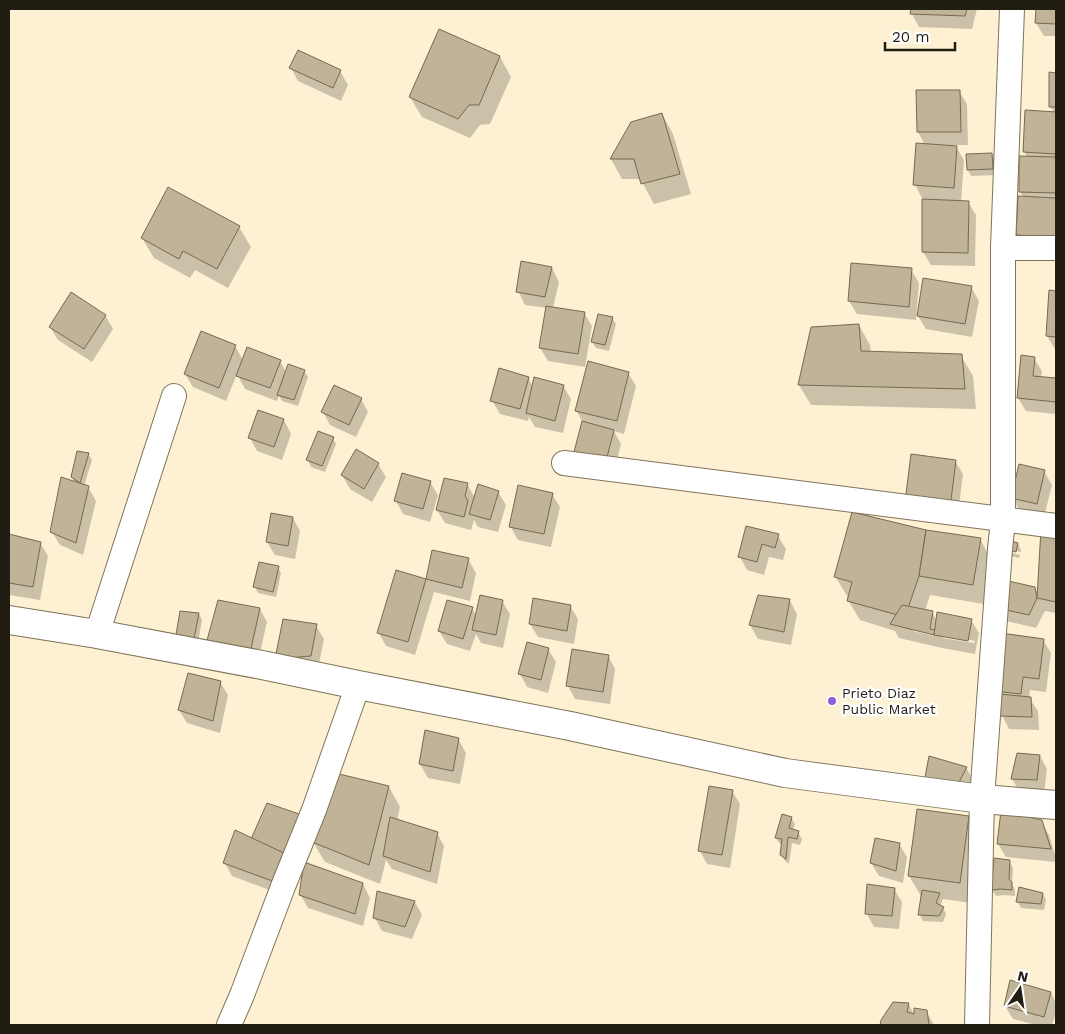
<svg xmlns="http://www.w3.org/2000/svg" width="1065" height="1034" viewBox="0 0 1065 1034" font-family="'Work Sans',sans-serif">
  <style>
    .shadow { fill: #0003; fill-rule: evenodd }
    .building { fill: #c0b397; stroke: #756a4f }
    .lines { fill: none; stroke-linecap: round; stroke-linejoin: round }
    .street-casing { stroke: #7f7459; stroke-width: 26 }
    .secondary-casing { stroke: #7f7459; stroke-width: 30 }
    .street { stroke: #fff; stroke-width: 24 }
    .secondary { stroke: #fff; stroke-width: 28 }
    .poi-dot { fill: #8b5fd9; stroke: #fff; stroke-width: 2 }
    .labels { text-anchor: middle; stroke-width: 4.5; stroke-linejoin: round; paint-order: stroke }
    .poi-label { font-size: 14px; fill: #211d12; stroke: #fff; text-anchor: start }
  </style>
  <rect width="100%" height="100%" fill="#fef1d3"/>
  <g class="shadow">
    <path d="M912 9H977L972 29 919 27 912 14Z"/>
    <path d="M1037 9H1056V36H1044L1036 23Z"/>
    <path d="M500 57 511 77 490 124 480 125 470 138 422 117 410 97Z"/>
    <path d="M291 68 340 71 348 85 341 101 298 81Z"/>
    <path d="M1050 73 1056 74V249L1025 248 1018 235 1024 198 1020 192 1027 157 1024 151 1054 113 1051 107Z"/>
    <path d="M959 91 967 104 968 145H955L964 160 961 202H968L976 215 975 266 931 265 923 252 924 199 922 198 915 185 925 145 918 132Z"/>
    <path d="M662 114 673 134 691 194 654 204 643 184 641 179H622L611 159 632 123Z"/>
    <path d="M992 154 995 160 996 175 971 176 968 170Z"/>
    <path d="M239 227 251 247 228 288 195 270 190 278 154 258 142 238Z"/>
    <path d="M552 268 559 282 553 308 584 313 592 326 585 367 548 361 540 348 547 308 525 305 518 291Z"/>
    <path d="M911 270 919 283 916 320 857 314 849 301Z"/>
    <path d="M971 287 979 301 972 337 926 329 916 313H918Z"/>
    <path d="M1050 292H1056V349H1055L1047 336Z"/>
    <path d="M105 315 113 329 92 362 58 340 50 327Z"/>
    <path d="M612 318 616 324 609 351 596 348 592 342Z"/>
    <path d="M859 325 870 345 871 353 961 356 973 376 976 409 811 405 799 385Z"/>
    <path d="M235 346 243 360 280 361 286 372 304 371 308 377 298 406 282 401 279 396 277 401 245 389 237 374 226 401 193 387 185 374Z"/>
    <path d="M1034 358 1042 371 1041 378 1056 379V414L1026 411 1018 398Z"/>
    <path d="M628 373 636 386 624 434 614 431 621 444 614 473 584 466 576 452 583 423 576 410Z"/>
    <path d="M528 378 533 387 563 386 571 399 563 433 535 427 529 417 528 421 500 414 492 400Z"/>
    <path d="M361 399 368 412 356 437 330 425 323 412Z"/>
    <path d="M259 412 284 420 291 434 282 460 257 451 250 438Z"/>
    <path d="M333 438 336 444 325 472 311 467 308 460Z"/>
    <path d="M88 454 92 460 84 486 88 487 96 501 83 555 60 545 52 532 75 483 72 477Z"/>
    <path d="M955 461 963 474 957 521 906 502Z"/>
    <path d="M378 464 386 477 372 502 350 489 342 475Z"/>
    <path d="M1044 471 1052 485 1044 517 1020 511 1012 498Z"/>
    <path d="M430 482 438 495 430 522 403 514 396 501Z"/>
    <path d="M467 484 475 498 498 492 506 505 498 532 478 527 474 520 471 530 445 523 437 510Z"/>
    <path d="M552 494 560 507 551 547 518 540 510 526Z"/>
    <path d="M293 518 300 531 295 559 275 555 267 542Z"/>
    <path d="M747 527 778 536 786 549 783 560 769 557 764 575 747 570 740 557Z"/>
    <path d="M926 531 980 539 991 559 984 604 930 595 925 611 932 612 937 621 971 620 979 633 975 654 942 648 899 638 895 631 860 620 848 600 849 597 847 596 835 576ZM914 629 934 634V636L913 631ZM943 635 975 641 974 643 943 638Z"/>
    <path d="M9 536 40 543 48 556 40 600 9 595Z"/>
    <path d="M1056 536V613L1045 611 1036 628 1006 621 999 607 1035 588 1039 596Z"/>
    <path d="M1005 541 1018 544 1021 550V552L1006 548V551L1020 555 1019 558 1007 555 1003 548Z"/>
    <path d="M433 551 468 559 476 573 470 601 434 592 415 655 386 646 379 633 397 572 427 580Z"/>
    <path d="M278 567 281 573 276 597 258 593 255 587Z"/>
    <path d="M759 597 790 601 797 614 791 645 758 639 750 625Z"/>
    <path d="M502 601 510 614 503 648 481 643 476 634 470 651 447 644 439 631 472 608 477 617Z"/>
    <path d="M570 606 578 619 574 644 538 637 530 624Z"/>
    <path d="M260 609 267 622 257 666 208 644Z"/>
    <path d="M199 614 202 620 197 649 180 647Z"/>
    <path d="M284 620 316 626 324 639 318 669 284 671Z"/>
    <path d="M1002 635 1043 640 1051 653 1046 692 1030 690 1029 698 1038 711 1039 730 1009 729 1002 715Z"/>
    <path d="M548 649 556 662 548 693 527 687 520 674Z"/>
    <path d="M608 656 615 669 610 704 575 699 568 686Z"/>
    <path d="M220 682 228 695 220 733 187 723 179 710Z"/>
    <path d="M426 732 458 739 466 753 460 784 428 778 420 764Z"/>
    <path d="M1040 756 1047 769 1044 793 1020 792 1012 779Z"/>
    <path d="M966 768 974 781 965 797 933 796Z"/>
    <path d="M389 787 400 807 397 821 437 833 444 846 437 884 392 869 386 860 380 884 325 862 313 842Z"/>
    <path d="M732 791 740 804 730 868 707 864 700 851Z"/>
    <path d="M968 817 979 837 971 903 943 899 940 906 943 908 946 914 943 922 923 921 920 915 923 896H921L909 876Z"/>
    <path d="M791 818 795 824 793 831 798 832 802 839 800 845 792 843 789 864 785 861 781 854 783 844H780L776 838Z"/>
    <path d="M1041 822 1049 835 1056 858V862L1006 857 998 844Z"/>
    <path d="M252 840 283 895 232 876 225 863Z"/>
    <path d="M899 844 907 857 903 883 879 876 871 863Z"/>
    <path d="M995 859 1009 861 1013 868 1012 884 1015 890V896L1005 895 996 896 992 890Z"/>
    <path d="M363 884 370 898 363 926 308 908 300 894Z"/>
    <path d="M868 885 894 889 902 902 899 929 874 927 867 914Z"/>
    <path d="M1043 894 1046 900 1044 910 1021 908 1017 901Z"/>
    <path d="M415 902 422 915 412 939 382 931 375 918Z"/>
    <path d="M1011 982 1051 993 1056 1003V1013L1052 1025H1036L1013 1019 1005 1006Z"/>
    <path d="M909 1005 915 1016 926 1011 934 1025H881L883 1021Z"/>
  </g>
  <g class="building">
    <path d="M911 9H967L965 16 910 14Z"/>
    <path d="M1036 9H1056V24L1035 23Z"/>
    <path d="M439 29 500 56 479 105H469L458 119 409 97Z"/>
    <path d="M298 50 341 70 333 88 289 68Z"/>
    <path d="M1049 72 1056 73V107H1049Z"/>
    <path d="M916 90H960L961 132H917Z"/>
    <path d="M1025 110 1056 112V154L1023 152Z"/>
    <path d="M662 113 680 174 641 184 634 159H610L631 122Z"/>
    <path d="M916 143 957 146 954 188 913 185Z"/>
    <path d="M992 153 993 169 967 170 966 154Z"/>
    <path d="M1019 156 1056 157V193L1019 192Z"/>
    <path d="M168 187 240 226 217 269 183 251 179 259 141 238Z"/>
    <path d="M1018 196 1056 198V237L1016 235Z"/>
    <path d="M922 199 969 201 968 253 922 252Z"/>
    <path d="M521 261 552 267 545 297 516 292Z"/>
    <path d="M851 263 912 268 909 307 848 301Z"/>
    <path d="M923 278 972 286 965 324 917 316Z"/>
    <path d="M1049 290 1056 291V337L1046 336Z"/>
    <path d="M71 292 106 315 84 349 49 327Z"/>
    <path d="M546 306 585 312 578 354 539 348Z"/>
    <path d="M598 314 613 317 605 345 591 342Z"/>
    <path d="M859 324 861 351 962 354 965 389 798 385 811 327Z"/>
    <path d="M201 331 236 345 219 388 184 374Z"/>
    <path d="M247 347 281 360 270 388 236 376Z"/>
    <path d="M1021 355 1035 357 1033 376 1056 378V402L1017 398Z"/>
    <path d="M588 361 629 372 617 421 575 411Z"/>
    <path d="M288 364 305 370 294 400 277 395Z"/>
    <path d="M499 368 529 377 520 409 490 401Z"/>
    <path d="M534 377 564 385 555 421 526 413Z"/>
    <path d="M334 385 362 398 349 425 321 412Z"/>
    <path d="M258 410 284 419 274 447 248 438Z"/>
    <path d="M582 421 614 430 606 461 574 452Z"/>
    <path d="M318 431 334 437 322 466 306 460Z"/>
    <path d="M356 449 379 463 364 489 341 475Z"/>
    <path d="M77 451 89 453 80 483 71 477Z"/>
    <path d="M911 454 956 460 950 508 905 502Z"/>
    <path d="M1019 464 1045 470 1037 504 1011 498Z"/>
    <path d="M402 473 431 481 423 509 394 501Z"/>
    <path d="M61 477 89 486 76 543 50 532Z"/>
    <path d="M444 478 468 483 465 496 468 501 464 517 436 510Z"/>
    <path d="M478 484 499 491 490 520 469 514Z"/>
    <path d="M518 485 553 493 544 534 509 527Z"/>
    <path d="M852 512 926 530 919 576 905 617 847 601 852 582 834 577Z"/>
    <path d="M271 513 293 517 288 546 266 542Z"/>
    <path d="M746 526 779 534 775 548 762 544 757 562 738 557Z"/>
    <path d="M1041 529 1056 534V602L1037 598Z"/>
    <path d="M926 530 981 538 973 585 919 576Z"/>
    <path d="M9 534 41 542 33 587 9 583Z"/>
    <path d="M1005 539 1018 543 1016 552 1002 548Z"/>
    <path d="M432 550 469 558 462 588 426 579Z"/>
    <path d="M259 562 279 566 273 592 253 587Z"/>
    <path d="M396 570 426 579 408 642 377 633Z"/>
    <path d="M1004 580 1035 587 1037 598 1029 615 997 608Z"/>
    <path d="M480 595 503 600 496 635 472 630Z"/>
    <path d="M758 595 790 599 784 632 749 625Z"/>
    <path d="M533 598 571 605 567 631 529 624Z"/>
    <path d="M218 600 260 608 250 653 206 644Z"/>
    <path d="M447 600 473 607 463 639 438 631Z"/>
    <path d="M902 605 933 611 930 629 935 630 934 635 890 624Z"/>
    <path d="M180 611 199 613 193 644 175 641Z"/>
    <path d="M937 612 972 619 968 641 934 635Z"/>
    <path d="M283 619 317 624 311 656 275 659Z"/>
    <path d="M1001 633 1044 639 1039 679 1023 677 1021 694 994 691Z"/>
    <path d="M527 642 549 648 541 680 518 674Z"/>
    <path d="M572 649 609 655 603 692 566 686Z"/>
    <path d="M188 673 221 681 213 721 178 710Z"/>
    <path d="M999 694 1031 697 1032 717 1000 716Z"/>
    <path d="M425 730 459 738 453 771 419 764Z"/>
    <path d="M1017 753 1040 755 1037 780 1011 779Z"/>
    <path d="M929 756 967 767 958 784 924 783Z"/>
    <path d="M335 773 389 786 369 865 312 842Z"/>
    <path d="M709 786 733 790 722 855 698 851Z"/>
    <path d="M267 803 308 817 286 854 251 839Z"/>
    <path d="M917 809 969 816 960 883 908 876Z"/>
    <path d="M1001 811 1042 820 1051 849 997 844Z"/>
    <path d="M782 814 792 817 789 828 799 831 797 839 788 837 786 859 780 855 782 839 775 838Z"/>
    <path d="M390 817 438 832 430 872 383 856Z"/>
    <path d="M235 830 286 854 275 882 223 863Z"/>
    <path d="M875 838 900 843 896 871 870 863Z"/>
    <path d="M994 858 1010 860 1009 879 1012 882V890L1001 889 991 890Z"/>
    <path d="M304 862 363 883 355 914 299 895Z"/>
    <path d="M867 884 895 888 892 916 865 914Z"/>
    <path d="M1019 887 1043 893 1041 904 1016 902Z"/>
    <path d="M922 890 940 893 936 903 944 907 939 916 918 915Z"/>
    <path d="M377 891 415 901 405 927 373 918Z"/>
    <path d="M1010 980 1051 992 1044 1017 1004 1006Z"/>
    <path d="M893 1002 909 1003 907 1012 914 1014V1008L927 1010 929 1025H880L881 1020Z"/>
  </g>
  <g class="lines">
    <g class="street-casing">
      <g id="street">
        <path d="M1003 248H1056"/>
        <path d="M564 463 1056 526"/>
        <path d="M97 634 174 396"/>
        <path d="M229 1025 242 995 284 884 314 810 358 685"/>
        <path d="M977 1025 982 799 1000 549 1003 520V248L1012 9"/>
      </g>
    </g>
    <g class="secondary-casing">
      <path id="secondary" d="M9 620 97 634 262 665 358 685 570 726 785 773 982 799 1056 805"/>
    </g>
    <use href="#street" class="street"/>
    <use href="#secondary" class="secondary"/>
  </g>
  <circle class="poi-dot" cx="832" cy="701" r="5"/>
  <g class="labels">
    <g class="poi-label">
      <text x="842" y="698">Prieto Diaz<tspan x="842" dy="16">Public Market</tspan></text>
    </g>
  </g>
  <rect width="1065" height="1034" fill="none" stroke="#211d12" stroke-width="20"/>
  <g transform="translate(1020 989) rotate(13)" stroke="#ffffff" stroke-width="4" paint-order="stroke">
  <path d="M0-4L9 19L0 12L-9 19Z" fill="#211d12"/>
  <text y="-8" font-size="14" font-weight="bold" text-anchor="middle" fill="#211d12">N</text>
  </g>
  <path d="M885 42v8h70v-8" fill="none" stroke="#211d12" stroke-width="2.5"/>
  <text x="892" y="42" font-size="15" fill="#211d12" stroke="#ffffff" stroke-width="4" paint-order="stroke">20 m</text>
</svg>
